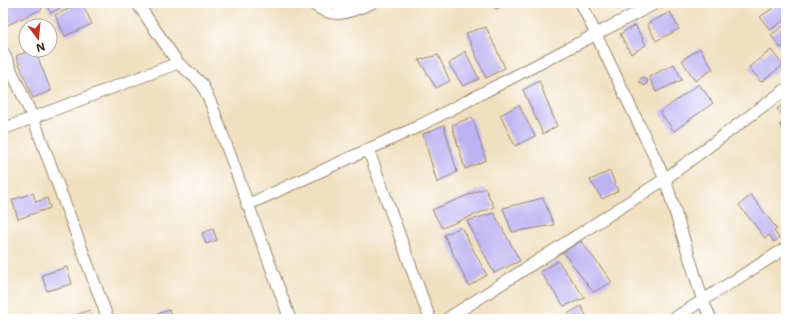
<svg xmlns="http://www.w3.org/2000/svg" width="789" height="322" viewBox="0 0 789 322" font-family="'Shantell Sans',sans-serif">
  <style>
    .building { fill: #beb3f2 }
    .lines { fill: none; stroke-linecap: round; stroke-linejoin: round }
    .minor-casing { stroke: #96856f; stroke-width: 13 }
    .minor { stroke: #fff; stroke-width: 11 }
  </style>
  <rect width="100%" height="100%" fill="#fff"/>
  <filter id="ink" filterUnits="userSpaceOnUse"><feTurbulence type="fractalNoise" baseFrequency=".025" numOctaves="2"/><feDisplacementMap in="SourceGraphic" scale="8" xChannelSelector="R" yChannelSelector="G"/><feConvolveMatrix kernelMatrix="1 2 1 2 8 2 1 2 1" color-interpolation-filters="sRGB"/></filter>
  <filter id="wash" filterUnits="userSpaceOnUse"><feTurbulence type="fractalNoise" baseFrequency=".012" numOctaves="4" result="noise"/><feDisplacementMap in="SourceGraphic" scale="16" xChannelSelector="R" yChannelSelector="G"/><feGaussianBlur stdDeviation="0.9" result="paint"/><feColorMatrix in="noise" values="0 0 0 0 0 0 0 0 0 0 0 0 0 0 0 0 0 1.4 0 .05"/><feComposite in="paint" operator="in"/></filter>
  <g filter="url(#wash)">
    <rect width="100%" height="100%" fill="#f0e0c0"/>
    <g id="blocks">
      <g class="building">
        <path d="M3 3H11L3 8Z"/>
        <path d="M16 3H39L42 9 3 27V9Z"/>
        <path d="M45 3H69L51 13Z"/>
        <path d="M82 3 92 24 65 36 55 15Z"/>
        <path d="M494 3H511L496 9Z"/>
        <path d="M618 3H628L618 10 615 5Z"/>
        <path d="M780 3H786V19L770 30 760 17Z"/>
        <path d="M670 12 679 29 656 41 647 24Z"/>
        <path d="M786 24V44L780 48 771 35Z"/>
        <path d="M635 25 646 45 631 54 620 34Z"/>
        <path d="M486 27 505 68 486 78 466 33Z"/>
        <path d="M700 48 713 69 695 81 682 60Z"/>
        <path d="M32 50H35L51 91 33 98 16 56Z"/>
        <path d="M771 50 783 65 761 82 749 67Z"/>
        <path d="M465 51 479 79 463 86 449 64Z"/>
        <path d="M438 55 450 81 436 88 419 60Z"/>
        <path d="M674 64 682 80 656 92 649 77Z"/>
        <path d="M642 77 648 81 645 86 639 82Z"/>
        <path d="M539 81 557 126 543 134 523 90Z"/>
        <path d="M699 84 713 103 674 131 660 112Z"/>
        <path d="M783 104 786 107V133L779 125 786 119 777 109Z"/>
        <path d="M519 105 535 136 515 146 500 115Z"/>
        <path d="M472 117 486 160 465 169 452 125Z"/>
        <path d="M444 125 457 172 437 183 423 134Z"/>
        <path d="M610 171 618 191 602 199 590 180Z"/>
        <path d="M485 188 494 207 442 228 432 210Z"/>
        <path d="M33 193 36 202 47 198 50 208 18 219 12 200Z"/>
        <path d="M751 195 777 229 774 231 779 238 774 242 769 235 765 238 739 205Z"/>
        <path d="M543 198 554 225 512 232 503 208Z"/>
        <path d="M494 213 520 261 494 273 467 221Z"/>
        <path d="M461 227 487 275 469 286 444 235Z"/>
        <path d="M213 229 217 240 206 244 202 233Z"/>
        <path d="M581 241 612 282 593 292 563 252Z"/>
        <path d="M558 261 585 298 564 306 540 272Z"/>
        <path d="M67 267 72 284 47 291 42 275Z"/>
        <path d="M581 306 588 319H566L564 316Z"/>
        <path d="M90 310 92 319H65Z"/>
        <path d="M169 310 172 319H150L149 317Z"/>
      </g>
    </g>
  </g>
  <g filter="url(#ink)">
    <use href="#blocks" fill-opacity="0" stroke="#96856f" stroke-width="1"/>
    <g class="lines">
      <g class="minor-casing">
        <g id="minor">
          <path d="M137 3 178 63"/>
          <path d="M312 3C332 21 351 12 372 3"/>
          <path d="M581 3 665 179 703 301 711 319"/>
          <path d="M3 52 33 118 108 319"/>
          <path d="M3 129 178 63 189 72 202 84 212 106 290 319"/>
          <path d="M368 149 430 319"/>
          <path d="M247 205 415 128 656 3"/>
          <path d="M447 319 665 179 786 89"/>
          <path d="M673 319 786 248"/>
        </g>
      </g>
      <use href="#minor" class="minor"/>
    </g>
  </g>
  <rect width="789" height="322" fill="none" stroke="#fff" stroke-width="16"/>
  <g transform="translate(38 38) rotate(164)"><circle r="19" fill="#ffffff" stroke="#b1aaa5"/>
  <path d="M0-3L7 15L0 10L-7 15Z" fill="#c8321e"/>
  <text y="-6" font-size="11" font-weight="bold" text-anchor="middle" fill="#3b2a1e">N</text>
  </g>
</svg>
